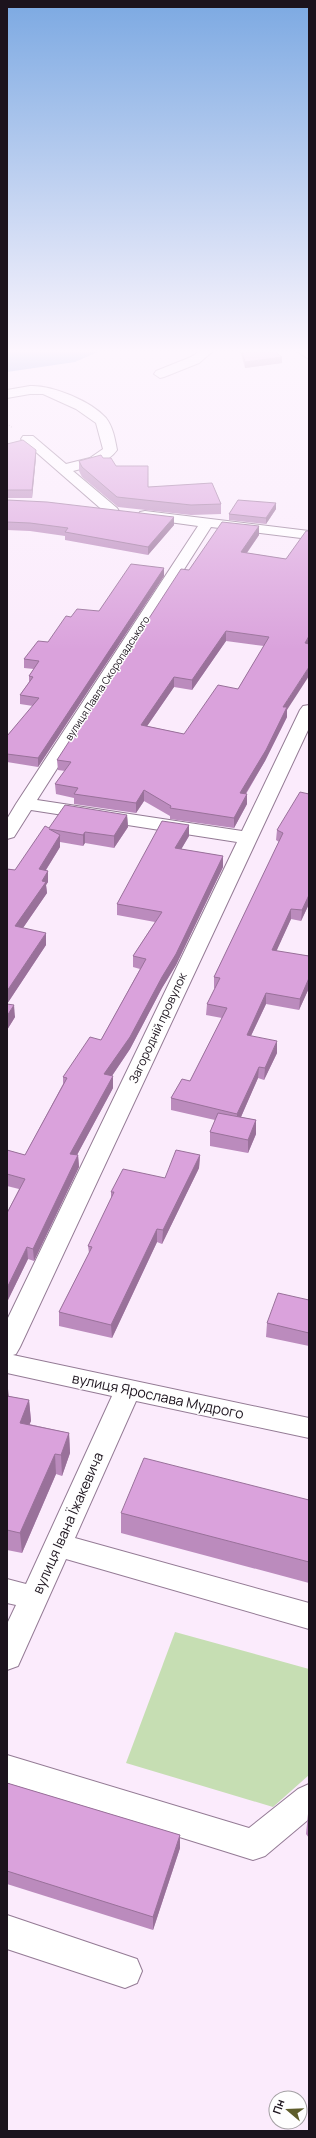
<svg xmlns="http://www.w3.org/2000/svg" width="316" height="2138" viewBox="0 0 316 2138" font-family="Manrope,sans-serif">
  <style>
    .green { fill: #c6deb3 }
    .water { fill: #7a99d9 }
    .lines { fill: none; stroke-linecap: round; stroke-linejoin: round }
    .minor-casing { stroke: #947b95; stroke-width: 2 }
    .path { stroke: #a89ba9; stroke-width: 1.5; stroke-dasharray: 0.5 2; stroke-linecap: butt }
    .minor { fill: #fff; fill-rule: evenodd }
    .wall { fill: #bb8bbd; fill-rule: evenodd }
    .shaded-wall { fill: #99719a }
    .building { fill: #daa2dc; stroke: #99719a; fill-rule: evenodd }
    .labels { text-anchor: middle; stroke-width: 3; stroke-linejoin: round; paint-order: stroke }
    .far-street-label { font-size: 10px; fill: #1c131d; stroke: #fefefe }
    .street-label { font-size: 12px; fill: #1c131d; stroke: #fefefe }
    .near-street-label { font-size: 14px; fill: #1c131d; stroke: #fefefe }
  </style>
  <rect width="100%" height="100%" fill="#fbebfc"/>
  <path class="green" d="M175 1632 309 1669V1775L273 1807 126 1763Z"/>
  <path class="water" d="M7 351H100L75 362 7 372Z"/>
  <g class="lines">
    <g class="minor-casing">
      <g id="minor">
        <path d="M200 351H213L199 363 164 377 160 378 154 374 156 371 191 357Z"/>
        <path d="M296 351H309V359Z"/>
        <path d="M30 386C52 385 91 401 106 418 113 427 115 439 117 450 107 464 89 467 73 471L117 508 119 511 117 514H107L21 439 23 436H33L66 464 90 458 103 449 96 423 76 409 43 394H30L7 398V390Z"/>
        <path d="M145 511 309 531V539L211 527 37 800 242 831 300 710 303 706 309 705V728L20 1347 16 1354 13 1355 309 1418V1438L136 1401 75 1538 309 1603V1629L66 1559 18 1666 7 1670V1624L16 1605 7 1603V1579L26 1584 112 1396 7 1373V1320L237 842 31 810 14 837 7 839V819L16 804 198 526 140 518 138 515 140 512Z"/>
        <path d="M7 1755 249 1828 298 1789 309 1784V1819L265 1856 253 1860 7 1783Z"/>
        <path d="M7 1915 137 1959 142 1971 137 1983 125 1988 7 1949Z"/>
      </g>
    </g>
    <path class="path" d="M7 424 13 428"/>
    <use href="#minor" class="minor"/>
  </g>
  <g class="wall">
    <path d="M240 351H274L282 363 245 368Z"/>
    <path d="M7 444 36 450V457L32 498H7Z"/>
    <path d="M103 458 148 487 221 504V514L191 515 118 507 82 477 79 471V461Z"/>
    <path d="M7 500 174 525 148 555 65 540V536L30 531 7 530Z"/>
    <path d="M276 503V509L266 524 229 520V514Z"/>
    <path d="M259 526V535L247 553 286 559 287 717 265 761 246 794H247V804L234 828 170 819V816L144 801 136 813 74 804V798L56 794 55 784 65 771 58 770 57 760 189 570ZM226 641 264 646 238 689 184 734 147 726 174 687 192 690Z"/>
    <path d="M164 568V576L38 767 7 762V736L33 706 20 704V695L29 682V676L34 669 24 668V659L48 642 71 617 99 611Z"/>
    <path d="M309 794V904L301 921 291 919 276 951 309 956V988L299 1010 266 1004 251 1036 277 1053 264 1080 258 1078 241 1117 256 1120V1134L248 1153 210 1146V1132L215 1120 171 1110V1098L190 1081 222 1018 206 1015 207 1004 215 988H214V977L279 842 276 840 277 830Z"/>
    <path d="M127 815 128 827 114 848 85 843 83 846 60 842V847L46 870 48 871V882L46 885 47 893 23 928 46 945 7 1004 15 1017 7 1030V869L15 870 49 828Z"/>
    <path d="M189 825V836L181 849 223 856V867L176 965 162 988 130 1049 112 1076 113 1088 77 1155H78L79 1167 34 1261 28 1259 7 1302V1213L19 1189 7 1186V1150L25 1155 63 1084V1077L101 1040 140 969 133 967V956L155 922 117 915V904Z"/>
    <path d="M200 1155 199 1168 162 1244 157 1242 112 1338 59 1326V1312L89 1253 88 1246 111 1199V1192L165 1178Z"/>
    <path d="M309 1300V1346L266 1337 267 1323Z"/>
    <path d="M7 1379 8 1396 29 1400 31 1421 29 1424 69 1433 70 1453 62 1476 56 1474 22 1553 7 1550Z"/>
    <path d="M309 1500V1583L121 1533V1513Z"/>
    <path d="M7 1783 180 1835V1848L153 1930 7 1884Z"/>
    <path d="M309 1813V1838L306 1834 308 1814Z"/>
  </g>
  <g class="shaded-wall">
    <path d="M282 357V363L245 368V362Z"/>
    <path d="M36 450V457L32 498V490Z"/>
    <path d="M276 503V509L266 524V518Z"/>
    <path d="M174 517V525L148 555V547Z"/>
    <path d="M259 526V535L241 561V552Z"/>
    <path d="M164 568V576L38 767V758Z"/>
    <path d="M226 631V641L192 690V680Z"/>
    <path d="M309 636V645L305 643Z"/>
    <path d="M309 667V676L287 710V717L265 761 240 803V793L283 707Z"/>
    <path d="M174 677V687L141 735V725Z"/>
    <path d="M144 790V801L136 813V803Z"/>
    <path d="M247 794V804L234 828V818Z"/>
    <path d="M127 815 128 827 114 848V836Z"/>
    <path d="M189 825V836L175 860V848Z"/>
    <path d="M85 832V843L83 846V835Z"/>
    <path d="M60 835V847L39 881V869Z"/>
    <path d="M223 856V867L176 965 162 988 130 1049 105 1086 104 1074Z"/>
    <path d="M48 871V882L46 885 47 893 16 938 15 926Z"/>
    <path d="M309 895V904L301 921 302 910Z"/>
    <path d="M291 909V919L272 961V950Z"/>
    <path d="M46 933V945L7 1004V991Z"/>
    <path d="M309 978V988L299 1010 300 999Z"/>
    <path d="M266 993V1004L246 1046 247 1035Z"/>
    <path d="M14 1005 15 1017 7 1030V1016Z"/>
    <path d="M277 1041V1053L264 1080 265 1068Z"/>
    <path d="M259 1067 258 1078 237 1126V1114Z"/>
    <path d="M113 1076V1088L71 1166 70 1154Z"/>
    <path d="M256 1120V1134L248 1153V1140Z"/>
    <path d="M78 1155 79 1167 34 1261 33 1249Z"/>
    <path d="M200 1155 199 1168 162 1244 163 1230Z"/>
    <path d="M157 1229V1242L112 1338 111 1325Z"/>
    <path d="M27 1247 28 1259 7 1302V1288Z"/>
    <path d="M7 1379 9 1399 7 1403Z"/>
    <path d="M29 1400 31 1421 22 1443 20 1423Z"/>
    <path d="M69 1433 70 1453 62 1476 61 1455Z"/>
    <path d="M55 1454 56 1474 22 1553 20 1533Z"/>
    <path d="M180 1835V1848L153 1930V1917Z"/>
  </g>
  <g class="building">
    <path d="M242 351H274L282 357 245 362Z"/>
    <path d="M23 440 36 450 32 490H7V444Z"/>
    <path d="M101 455 103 458H111L116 466H148V487L212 483 221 504 191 505 117 497 82 467 79 461Z"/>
    <path d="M7 500 47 502 174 517 148 547 65 532 68 528 30 523 7 522Z"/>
    <path d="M238 500 276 503 266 518 229 514Z"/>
    <path d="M222 522 259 526 241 552 286 559 306 531H309V636L305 643 309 644V667L283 707H287L266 750 240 793 247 794 234 818 170 808 171 806 144 790 136 803 74 794 78 788 55 784 71 762 57 760 181 569 189 570ZM226 631 269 637 238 689 218 685 184 734 141 725 174 677 192 680Z"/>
    <path d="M131 564 164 568 38 758 7 754V736L39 698 20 695 33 677 29 676 39 661 24 659 38 641 48 642 66 616 71 617 77 609 99 611Z"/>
    <path d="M300 792 309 794V895L302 910 291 909 272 950 309 956V978L300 999 266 993 247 1035 277 1041 265 1068 259 1067 237 1114 171 1098 182 1079 190 1081 227 1008 207 1004 220 978 214 977 283 833 277 830Z"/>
    <path d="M65 805 127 815 114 836 85 832 83 835 49 829 60 835 39 869 48 871 42 881 46 882 15 926 46 933 7 991V869L15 870 45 826 49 828Z"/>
    <path d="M162 821 189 825 175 848 223 856 176 954 162 977 130 1037 104 1074 113 1076 70 1154 78 1155 33 1249 27 1247 7 1288V1213L25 1179 7 1174V1150L25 1155 67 1078 63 1077 90 1037 101 1040 146 959 133 956 162 912 117 904Z"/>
    <path d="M7 1004 14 1005 7 1016Z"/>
    <path d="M218 1113 256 1120 248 1140 210 1132Z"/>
    <path d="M176 1150 200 1155 163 1230 157 1229 111 1325 59 1312 92 1247 88 1246 114 1192H111L123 1169 165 1178Z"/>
    <path d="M278 1293 309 1300V1333L267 1323Z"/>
    <path d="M7 1396 29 1400 20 1423 69 1433 61 1455 55 1454 20 1533 7 1530Z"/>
    <path d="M144 1458 309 1500V1562L121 1513Z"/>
    <path d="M7 1783 180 1835 153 1917 7 1871Z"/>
  </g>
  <linearGradient id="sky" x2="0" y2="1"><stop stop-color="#7ca9e2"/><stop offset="0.54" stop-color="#fdf6fe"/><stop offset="1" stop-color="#fdf6fe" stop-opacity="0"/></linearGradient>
  <rect width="316" height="650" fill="url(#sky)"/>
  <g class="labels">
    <g class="far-street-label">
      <text transform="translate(107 678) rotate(-57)" y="4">вулиця Павла Скоропадського</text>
    </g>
    <g class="street-label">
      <text transform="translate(158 1028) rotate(-65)" y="4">Загородній провулок</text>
    </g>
    <g class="near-street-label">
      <text transform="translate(158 1396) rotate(12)" y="5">вулиця Ярослава Мудрого</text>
      <text transform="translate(68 1523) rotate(-66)" y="5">вулиця Івана Їжакевича</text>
    </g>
  </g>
  <rect width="316" height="2138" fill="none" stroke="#1c131d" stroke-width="16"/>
  <g transform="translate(288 2110) rotate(289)"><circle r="19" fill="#fefefe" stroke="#a4a0a4"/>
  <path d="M0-3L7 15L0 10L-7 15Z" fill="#5e5d2a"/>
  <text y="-6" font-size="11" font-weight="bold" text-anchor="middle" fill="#1c131d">Пн</text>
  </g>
</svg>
